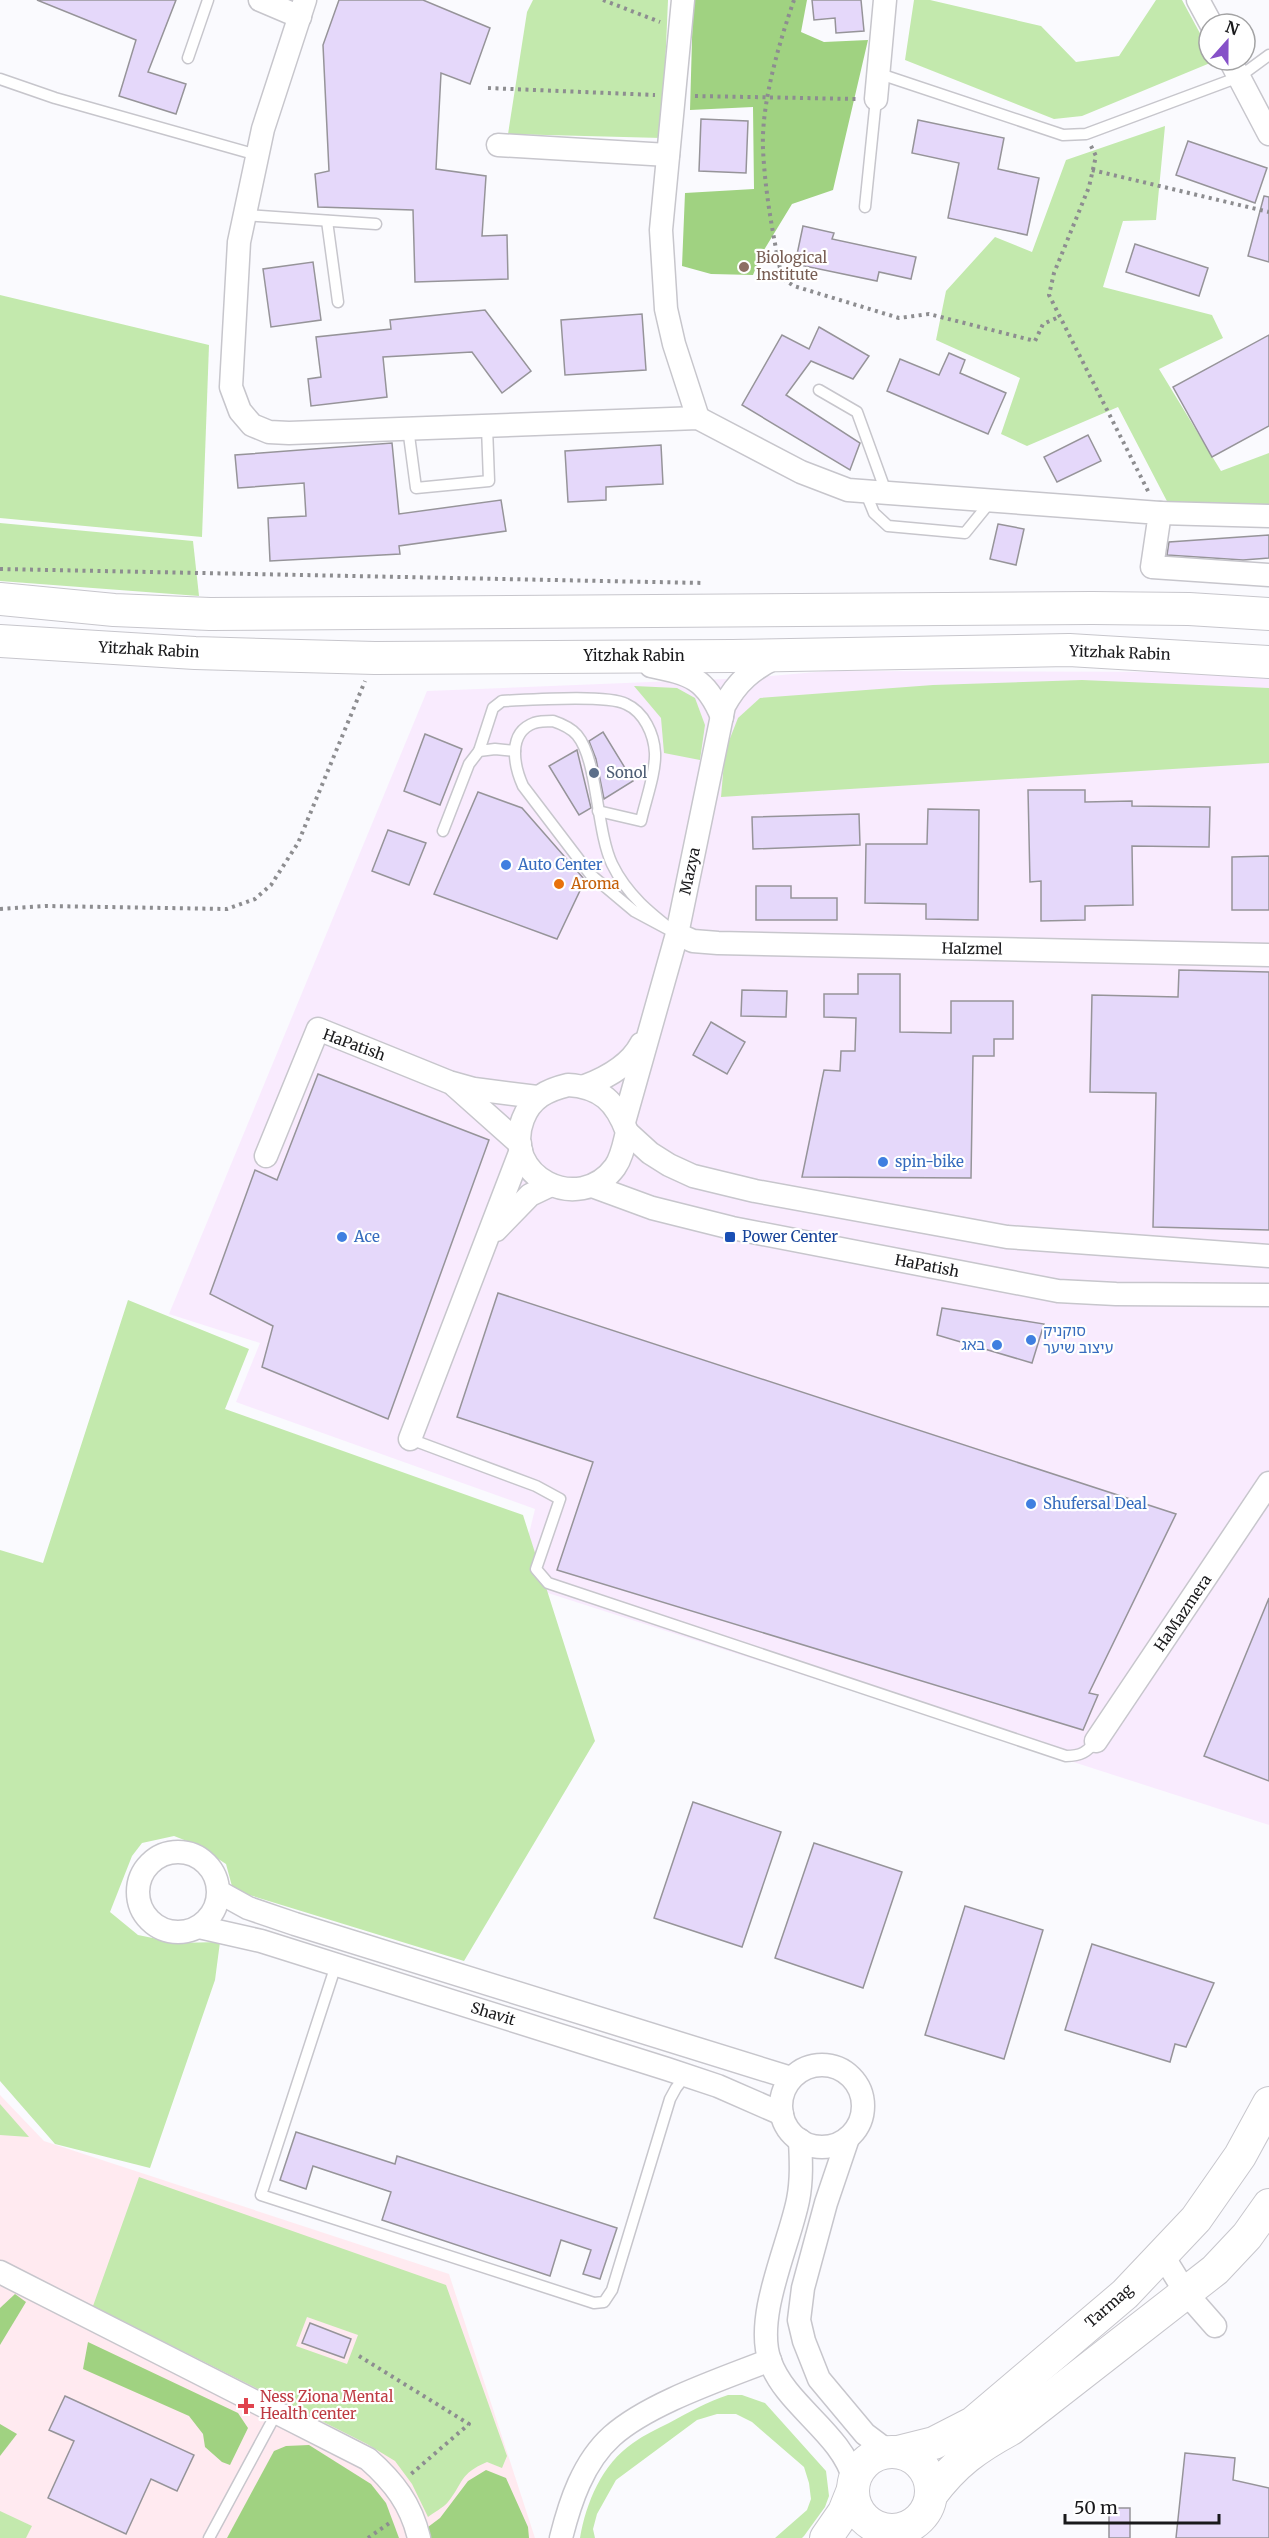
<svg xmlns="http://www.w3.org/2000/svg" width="1269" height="2538" viewBox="0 0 1269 2538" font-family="Merriweather,'Noto Sans Hebrew',serif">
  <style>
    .industrial { fill: #f9ebfe }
    .medical { fill: #ffeaf0 }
    .green { fill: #c3e9ad; fill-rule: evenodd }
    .forest { fill: #a0d281 }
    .building { fill: #e5d8fa; stroke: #969499; stroke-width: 1.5 }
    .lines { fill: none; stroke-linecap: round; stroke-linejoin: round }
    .lane-casing { stroke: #c7c6cc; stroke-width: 13 }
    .street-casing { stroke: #c7c6cc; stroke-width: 25 }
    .secondary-casing { stroke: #c7c6cc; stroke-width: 34 }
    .path { stroke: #8d8d90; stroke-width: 4; stroke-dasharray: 3 4.5; stroke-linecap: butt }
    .lane { stroke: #fff; stroke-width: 10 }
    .street { stroke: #fff; stroke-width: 22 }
    .secondary { stroke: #fff; stroke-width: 32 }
    .education-dot { fill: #8d6e63; stroke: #fff; stroke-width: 2 }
    .service-dot { fill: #5c6f8a; stroke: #fff; stroke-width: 2 }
    .shop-dot { fill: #3f7fe0; stroke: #fff; stroke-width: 2 }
    .food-dot { fill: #e8710a; stroke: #fff; stroke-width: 2 }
    .transit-dot { fill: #1a4fb4; stroke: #fff; stroke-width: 2 }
    .health-dot { fill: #e0444e; stroke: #fff; stroke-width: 2 }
    .labels { text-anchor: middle; stroke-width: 4.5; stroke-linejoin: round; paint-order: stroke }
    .education-label { font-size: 15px; fill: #785e54; stroke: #fff; text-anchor: start }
    .street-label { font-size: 15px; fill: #19191b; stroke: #fff }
    .service-label { font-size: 15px; fill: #4e5e75; stroke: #fff; text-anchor: start }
    .shop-label { font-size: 15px; fill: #366cbe; stroke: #fff; text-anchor: start }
    .food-label { font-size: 15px; fill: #c56008; stroke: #fff; text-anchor: start }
    .transit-label { font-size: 15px; fill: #164399; stroke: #fff; text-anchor: start }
    .health-label { font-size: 15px; fill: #be3a42; stroke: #fff; text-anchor: start }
  </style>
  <rect width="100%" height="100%" fill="#fafafe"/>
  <path class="industrial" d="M828 671 1208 672 1269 676V1825L517 1583 535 1509 236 1402 260 1343 169 1314 427 691 749 678Z"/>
  <path class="medical" d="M0 2095 44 2141 449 2274 535 2538H0Z"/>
  <g class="green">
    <path d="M533 0H668L662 138 508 134 527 12Z"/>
    <path d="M914 0H930L1041 26 1076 62 1119 56 1156 0H1182L1209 50V60L1215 61 1082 116 1054 119 905 60Z"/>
    <path d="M1165 126 1156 220 1123 221 1103 287 1212 315 1223 338 1159 369 1221 471 1269 453V508L1170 507 1118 407 1027 446 1001 434 1020 378 936 340 946 291 995 237 1032 252 1066 160Z"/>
    <path d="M0 295 209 345 202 537 0 518Z"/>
    <path d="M0 523 193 541 199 596 0 581Z"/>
    <path d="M1082 680 1269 688V763L721 797 725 751 738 718 760 698 933 685Z"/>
    <path d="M634 686 677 688 695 698 705 725 700 760 664 753 661 718Z"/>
    <path d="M128 1300 249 1349 225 1409 523 1515 595 1741 464 1961 233 1890 226 1864 197 1845 174 1836 142 1843 132 1856 110 1912 138 1935 177 1943 220 1942 215 1980 150 2168 55 2144 0 2081V1550L43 1563Z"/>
    <path d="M0 2104 29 2137 0 2135Z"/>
    <path d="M139 2177 446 2285 507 2456 502 2468 487 2462C459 2474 464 2482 448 2502 443 2508 434 2512 428 2517L412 2484 395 2461 367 2444 93 2306ZM307 2317 358 2335 347 2364 296 2346Z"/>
    <path d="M728 2395H742L765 2403 826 2471 829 2496 825 2507 804 2536 802 2538H775L807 2510 811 2499 809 2483 804 2467 752 2422 736 2414H717L697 2420 616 2480 597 2514 593 2529 595 2538H580C586 2503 602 2464 633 2443 644 2435 657 2429 669 2423 689 2412 707 2402 728 2395Z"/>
    <path d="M0 2511 32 2526 26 2538H0Z"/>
  </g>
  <g class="forest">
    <path d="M695 0H807L801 32 824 42 868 40 833 190 792 204 761 255 753 275 711 274 682 266 685 193 754 189 753 107 690 110 693 5Z"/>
    <path d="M15 2294 26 2302 0 2345V2308Z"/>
    <path d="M88 2342 238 2413 248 2428 230 2465 222 2462 205 2447 203 2434 189 2416 83 2369Z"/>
    <path d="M0 2424 17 2434 0 2456Z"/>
    <path d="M309 2445 371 2484 386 2503 399 2538H227L274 2451 286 2446Z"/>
    <path d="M486 2470 506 2478 528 2527 529 2538H431L428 2527 440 2518 468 2481Z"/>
  </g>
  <g class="building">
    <path d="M37 0H176L148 72 186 84 176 114 119 96 136 40Z"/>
    <path d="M339 0H423L490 28 470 84 441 73 436 169 486 176 482 236 507 235 508 279 415 282 413 210 318 207 315 174 329 171 323 45Z"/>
    <path d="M812 0H861L864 31 836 33 835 18 814 20Z"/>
    <path d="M701 119 748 121 746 173 699 171Z"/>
    <path d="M918 120 1004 138 998 169 1039 178 1027 235 948 218 959 163 912 153Z"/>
    <path d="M1188 141 1267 168 1255 203 1176 175Z"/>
    <path d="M1264 196 1269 197V262L1248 256Z"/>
    <path d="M803 226 834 233 832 239 916 257 911 279 879 272 877 281 795 264Z"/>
    <path d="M1135 244 1208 268 1199 296 1126 272Z"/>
    <path d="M313 262 321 320 271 327 263 269Z"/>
    <path d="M485 310 531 371 502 393 472 352 383 357 387 397 311 406 308 379 321 377 316 337 391 329 390 320Z"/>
    <path d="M642 314 646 370 565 375 561 320Z"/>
    <path d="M819 327 869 356 853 379 811 361 786 395 860 443 850 470 742 405 782 335 809 349Z"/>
    <path d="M1269 335V426L1212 457 1173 387Z"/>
    <path d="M949 353 965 360 960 373 1006 393 988 434 887 391 900 359 939 375Z"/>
    <path d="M1088 435 1101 461 1057 482 1044 457Z"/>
    <path d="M392 443 399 514 501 500 506 531 399 546 400 554 270 561 268 518 306 516 304 483 238 488 235 455Z"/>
    <path d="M661 445 663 484 606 487V500L568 502 565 451Z"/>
    <path d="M998 524 1024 529 1016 565 990 559Z"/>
    <path d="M1269 535V558L1243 560 1167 555 1169 542Z"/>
    <path d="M603 732 633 781 604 799 596 759 589 741Z"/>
    <path d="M425 734 462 749 440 805 404 791Z"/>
    <path d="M577 750 591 808 579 815 549 766Z"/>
    <path d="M1028 790H1085V802L1132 801V806L1210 807 1209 847 1132 846 1133 905 1085 906V920L1041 921V881L1030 882Z"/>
    <path d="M478 792 522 808 585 880 557 939 434 894Z"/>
    <path d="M928 809 979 810 978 920 926 919V904L865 903 866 844H927Z"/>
    <path d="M859 814 860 845 753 849 752 817Z"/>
    <path d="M388 830 426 843 409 885 372 871Z"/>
    <path d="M1269 856V910H1232V857Z"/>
    <path d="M756 886H791V898H837V920H756Z"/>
    <path d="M1179 970 1269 972V1230L1153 1227 1156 1093 1090 1092 1092 995 1178 997Z"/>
    <path d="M858 974H900V1032L951 1033V1001H1013V1039H994V1056H973L971 1178 802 1177 824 1070 840 1071 841 1051H855L856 1018 824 1017V994H858Z"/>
    <path d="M742 990 787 991 786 1017 741 1016Z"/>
    <path d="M711 1022 745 1042 727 1074 693 1055Z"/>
    <path d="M318 1074 489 1140 388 1419 262 1367 273 1326 210 1294 255 1170 277 1180Z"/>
    <path d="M498 1293 1176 1514 1089 1693 1098 1695 1083 1730 557 1570 593 1462 457 1417Z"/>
    <path d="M942 1308 1044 1324 1032 1363 937 1335Z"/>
    <path d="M1269 1598V1781L1204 1756Z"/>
    <path d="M693 1802 781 1832 742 1947 654 1918Z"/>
    <path d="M814 1843 902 1872 863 1988 775 1958Z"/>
    <path d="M965 1906 1043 1930 1004 2059 925 2035Z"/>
    <path d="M1092 1944 1214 1983 1186 2047 1175 2044 1170 2062 1065 2030Z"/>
    <path d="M296 2132 395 2164 397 2156 617 2228 600 2279 583 2274 591 2250 561 2240 550 2276 382 2220 391 2192 313 2166 306 2189 280 2180Z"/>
    <path d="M310 2323 351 2339 344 2358 302 2343Z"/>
    <path d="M65 2396 194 2455 177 2491 151 2479 126 2534 48 2498 74 2441 49 2430Z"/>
    <path d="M1185 2453 1235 2458 1233 2480 1269 2488V2538H1176Z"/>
    <rect x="1109" y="2508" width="21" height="30"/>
  </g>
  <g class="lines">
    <g class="lane-casing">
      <g id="lane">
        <path d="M188 58 208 0"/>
        <path d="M880 74 1063 135 1086 134 1239 77 1269 55"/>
        <path d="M0 79 55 98 257 155"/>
        <path d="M865 207 876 99"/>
        <path d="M245 215 376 224"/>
        <path d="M327 221 338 302"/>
        <path d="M819 390 857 412 886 492"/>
        <path d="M408 428 416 488 489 481 487 427"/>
        <path d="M865 491 874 513 888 526 965 533 991 501"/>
        <path d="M553 721C562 724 571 728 577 735 598 760 596 830 612 864 627 895 650 913 677 934L634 911 590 874 523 786C514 766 507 733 534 723 540 721 548 721 553 721Z"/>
        <path d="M479 751 493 708 502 701C527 700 607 694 626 704 644 712 654 734 655 753 656 773 645 802 641 821L598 811"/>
        <path d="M443 831 469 764 479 751 495 749 515 751"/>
        <path d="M410 1439 536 1486 560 1499 536 1569 548 1583 1066 1756C1081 1756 1087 1752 1096 1741"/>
        <path d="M336 1965 261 2195 594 2303 604 2302 612 2290 670 2099 676 2088 686 2075"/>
        <path d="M209 2538 277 2412"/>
      </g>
    </g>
    <g class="street-casing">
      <g id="street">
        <path d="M260 0 300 17"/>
        <path d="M305 0 263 129 239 242 231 387 240 411 252 425 269 432 289 433 698 418 801 472 848 490 1160 513 1152 567 1269 575"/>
        <path d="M683 0 661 230 666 309 674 344 698 418"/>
        <path d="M1198 0 1211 24"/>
        <path d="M1230 60 1269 134"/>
        <path d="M876 99 885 0"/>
        <path d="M498 145 668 155"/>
        <path d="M1160 513 1269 516"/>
        <path d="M651 666C690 674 706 678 722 717"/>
        <path d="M677 934 693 941 718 943 1269 955"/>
        <path d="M568 1085C601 1087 616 1102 627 1132 624 1144 622 1157 615 1167 579 1216 501 1176 523 1119 531 1098 547 1090 568 1085Z"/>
        <path d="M455 1086 520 1144"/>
        <path d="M585 1086C606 1078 630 1065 641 1044"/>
        <path d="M624 1122 677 934 724 706C737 682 752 669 777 657"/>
        <path d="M627 1132 650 1153 669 1165 693 1176 755 1191 1007 1237 1269 1256"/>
        <path d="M266 1156 318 1029 449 1082 474 1089 537 1097"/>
        <path d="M592 1186 652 1208 732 1228 1058 1291 1116 1294 1269 1295"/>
        <path d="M496 1230 530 1195 551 1185"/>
        <path d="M410 1439 521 1150"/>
        <path d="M1096 1741 1269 1483"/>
        <circle cx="178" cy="1892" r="40"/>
        <path d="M219 1892 248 1908 295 1924 791 2078"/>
        <path d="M199 1927 261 1941 667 2069 718 2086 782 2114"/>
        <circle cx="822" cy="2106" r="41"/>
        <path d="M848 2138 826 2203 803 2288 799 2320 804 2341 819 2379 865 2434 889 2452"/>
        <path d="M800 2140C801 2160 802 2180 798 2200 789 2245 754 2317 770 2361 786 2406 842 2433 854 2480"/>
        <path d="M1163 2256 1186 2293 1215 2326"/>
        <path d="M0 2272 368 2459C394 2482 411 2504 419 2538"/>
        <path d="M561 2538C570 2502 583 2462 612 2436 649 2403 722 2379 770 2360"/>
      </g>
    </g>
    <g class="secondary-casing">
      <g id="secondary">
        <path d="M0 599 114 610 210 614 1092 608 1189 609 1269 614"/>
        <path d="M0 641 195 653 375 658 732 656 1069 650 1269 662"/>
        <circle cx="892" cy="2491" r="39"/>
        <path d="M898 2452 934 2443 973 2423 1125 2294 1196 2219 1240 2156 1269 2103"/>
        <path d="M931 2495C955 2463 976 2448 1011 2429L1215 2270 1247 2236 1269 2205"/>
        <path d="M826 2538 844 2512 852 2492"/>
      </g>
    </g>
    <g class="path">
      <path d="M603 0 660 22"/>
      <path d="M794 0C779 43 761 104 763 149 765 192 773 236 782 278L794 286 899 318 929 314 1035 341 1043 324 1059 317"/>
      <path d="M488 88 655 95"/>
      <path d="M695 96 856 99"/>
      <path d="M1091 146 1096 156 1089 187 1054 273 1049 295 1149 493"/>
      <path d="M1092 170 1269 212"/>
      <path d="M0 569 704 583"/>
      <path d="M0 909 45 906 227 909 255 899 271 885 298 843 365 681"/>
      <path d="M359 2356 469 2424 410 2475"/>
      <path d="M368 2538 391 2522"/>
    </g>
    <use href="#lane" class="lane"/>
    <use href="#street" class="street"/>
    <use href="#secondary" class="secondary"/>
  </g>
  <circle class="education-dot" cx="744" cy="267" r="6"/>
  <circle class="service-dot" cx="594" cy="773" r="6"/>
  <g class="shop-dot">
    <circle cx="506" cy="865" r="6"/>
    <circle cx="883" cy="1162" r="6"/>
    <circle cx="342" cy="1237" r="6"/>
    <circle cx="1031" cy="1340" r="6"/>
    <circle cx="997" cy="1345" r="6"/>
    <circle cx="1031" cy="1504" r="6"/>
  </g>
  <circle class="food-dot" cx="559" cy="884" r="6"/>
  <rect class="transit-dot" x="724" y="1231" width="12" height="12" rx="3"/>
  <path class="health-dot" d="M243 2397h6v6h6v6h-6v6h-6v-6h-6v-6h6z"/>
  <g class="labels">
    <g class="education-label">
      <text x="756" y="263">Biological<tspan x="756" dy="17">Institute</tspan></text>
    </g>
    <g class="street-label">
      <text transform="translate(149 650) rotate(3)" y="5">Yitzhak Rabin</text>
      <text transform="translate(1120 653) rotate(2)" y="5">Yitzhak Rabin</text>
      <text x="634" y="661">Yitzhak Rabin</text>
      <text transform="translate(690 871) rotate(-78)" y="5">Mazya</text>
      <text transform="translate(972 949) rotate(1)" y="5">HaIzmel</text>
      <text transform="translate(354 1045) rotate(20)" y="5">HaPatish</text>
      <text transform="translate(927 1266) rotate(11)" y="5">HaPatish</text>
      <text transform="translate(1183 1613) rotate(-56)" y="5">HaMazmera</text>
      <text transform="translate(493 2014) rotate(17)" y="5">Shavit</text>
      <text transform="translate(1109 2306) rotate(-41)" y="5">Tarmag</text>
    </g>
    <g class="service-label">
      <text x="606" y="778">Sonol</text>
    </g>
    <g class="shop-label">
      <text x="518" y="870">Auto Center</text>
      <text x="895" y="1167">spin-bike</text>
      <text x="354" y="1242">Ace</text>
      <text x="1043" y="1336">סוקניק<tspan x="1043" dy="17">עיצוב שיער</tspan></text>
      <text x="985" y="1350" text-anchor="end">באג</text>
      <text x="1043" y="1509">Shufersal Deal</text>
    </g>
    <g class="food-label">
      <text x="571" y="889">Aroma</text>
    </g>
    <g class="transit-label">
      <text x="742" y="1242">Power Center</text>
    </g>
    <g class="health-label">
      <text x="260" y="2402">Ness Ziona Mental<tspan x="260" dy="17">Health center</tspan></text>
    </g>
  </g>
  <g transform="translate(1227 42) rotate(21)"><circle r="28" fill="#ffffff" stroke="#a3a3a4" stroke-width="1.5"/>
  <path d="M0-4.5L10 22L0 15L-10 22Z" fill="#8651c8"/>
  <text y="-9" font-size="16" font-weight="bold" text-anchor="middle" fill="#19191b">N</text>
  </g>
  <path d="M1065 2514v9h154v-9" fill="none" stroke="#19191b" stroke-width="3"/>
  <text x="1074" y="2514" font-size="18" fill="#19191b" stroke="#ffffff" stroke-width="4.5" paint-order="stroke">50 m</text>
</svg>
